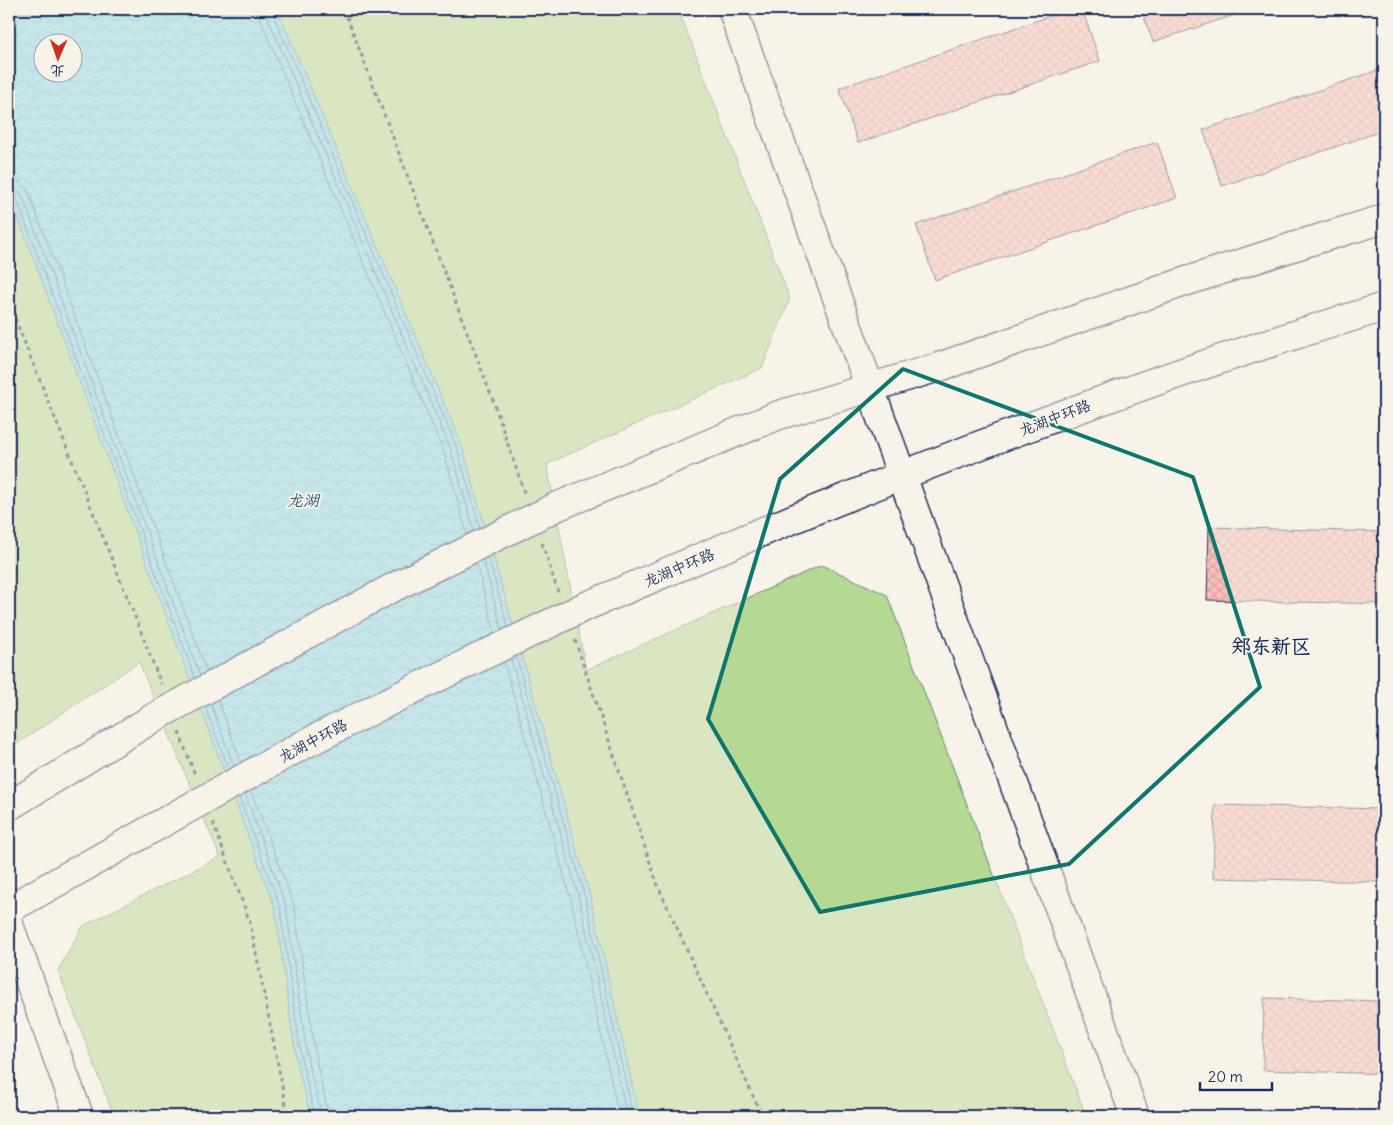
<svg xmlns="http://www.w3.org/2000/svg" width="1393" height="1125" viewBox="0 0 1393 1125" font-family="Delius,'LXGW WenKai TC',sans-serif">
  <style>
    .built { fill: #f8e3d9 }
    .park { fill: #b5d893; stroke: #688478 }
    .water { fill: url(#water-waves); stroke: #5d93b1; fill-rule: evenodd }
    .lines { fill: none; stroke-linecap: round; stroke-linejoin: round }
    .shore { stroke: #477196; stroke-width: 1 }
    .building { fill: url(#building-cross-hatch); stroke: #1b2f5e }
    .minor-casing { stroke: #1b2f5e; stroke-width: 31 }
    .major-casing { stroke: #1b2f5e; stroke-width: 31 }
    .path { stroke: #1b2f5e; stroke-width: 3; stroke-dasharray: 4 4; stroke-linecap: butt }
    .minor { stroke: #f7f3e8; stroke-width: 28 }
    .major { stroke: #f7f3e8; stroke-width: 28 }
    .major-bridge-casing { stroke: #1b2f5e; stroke-width: 31; stroke-linecap: butt }
    .major-bridge { stroke: #f7f3e8; stroke-width: 28 }
    .marked { fill: none; stroke: #0f766e; stroke-width: 4; stroke-linejoin: round }
    .labels { text-anchor: middle; stroke-width: 4; stroke-linejoin: round; paint-order: stroke }
    .street-label { font-size: 15px; fill: #1b2f5e; stroke: #f7f3e8 }
    .water-label { font-size: 16px; font-style: italic; fill: #365881; stroke: #f7f3e8 }
    .district-label { font-size: 20px; font-weight: bold; fill: #1b2f5e; stroke: #f7f3e8 }
  </style>
  <defs>
    <pattern id="water-waves" width="16" height="10" patternUnits="userSpaceOnUse" patternTransform="scale(1.25)"><rect width="16" height="10" fill="#89d5e9"/><path d="M0 5q4-4 8 0t8 0" fill="none" stroke="#76b7ca"/></pattern>
    <pattern id="building-cross-hatch" width="8" height="8" patternUnits="userSpaceOnUse" patternTransform="scale(1.25)"><rect width="8" height="8" fill="#fabfb7"/><path d="M0 0l8 8M0 8l8-8" fill="none" stroke="#d6a4a0"/></pattern>
  </defs>
  <rect width="100%" height="100%" fill="#f7f3e8"/>
  <filter id="ink" filterUnits="userSpaceOnUse"><feTurbulence type="fractalNoise" baseFrequency=".02" numOctaves="2"/><feDisplacementMap in="SourceGraphic" scale="10" xChannelSelector="R" yChannelSelector="G"/><feConvolveMatrix kernelMatrix="1 2 1 2 8 2 1 2 1" color-interpolation-filters="sRGB"/></filter>
  <g filter="url(#ink)">
    <path class="built" d="M9 1091 18 1116H9Z"/>
    <g class="park">
      <path d="M277 9H678L790 299 762 368 547 464 586 670 822 565 887 595 1086 1116H639L591 900 462 446Z"/>
      <path d="M9 192 275 908 297 1064 311 1116H114L58 970 83 926 220 857 139 662 9 749Z"/>
    </g>
    <path class="water" d="M9 9H277L462 446 591 900 639 1116H311L297 1064 275 908 9 192ZM42 42H72V72H42Z"/>
    <g class="lines">
      <g class="shore">
        <path d="M259 9 260 19 444 452 467 534"/>
        <path d="M266 9 267 16 451 450 474 531"/>
        <path d="M272 9 273 14 457 448 480 528"/>
        <path d="M9 179C18 179 24 183 28 191L207 672"/>
        <path d="M9 187 17 189 22 195 200 675"/>
        <path d="M9 193H13L16 197 195 678"/>
        <path d="M488 557 508 627"/>
        <path d="M483 560 502 630"/>
        <path d="M476 563 495 633"/>
        <path d="M516 656 586 901 633 1116"/>
        <path d="M511 659 580 902 627 1116"/>
        <path d="M504 662 572 904 619 1116"/>
        <path d="M218 700 241 762"/>
        <path d="M211 704 234 766"/>
        <path d="M205 707 229 769"/>
        <path d="M251 791 294 905 316 1060 329 1116"/>
        <path d="M245 794 286 906 308 1062 322 1116"/>
        <path d="M239 797 280 907 302 1063 315 1116"/>
      </g>
    </g>
    <g class="building">
      <path d="M1071 9H1082L1100 61 858 143 839 88Z"/>
      <path d="M1141 9H1253L1153 42Z"/>
      <path d="M1384 68V130L1222 186 1203 130Z"/>
      <path d="M1157 142 1177 198 935 280 916 225Z"/>
      <path d="M1209 527 1384 532V604L1207 600Z"/>
      <path d="M1215 805 1384 809V882L1213 878Z"/>
      <path d="M1264 998 1384 1001V1074L1263 1070Z"/>
    </g>
    <g class="lines">
      <g class="minor-casing">
        <g id="minor">
          <path d="M732 9 1135 1116"/>
          <path d="M9 925 79 1116"/>
        </g>
      </g>
      <g class="major-casing">
        <g id="major">
          <path d="M556 507 779 415 939 367 1187 281 1311 241 1384 219"/>
          <path d="M584 607C666 573 747 537 830 504 1011 431 1196 364 1384 307"/>
          <path d="M9 806 155 717"/>
          <path d="M9 909 189 808"/>
        </g>
      </g>
      <g class="path">
        <path d="M344 9 493 400 525 495"/>
        <path d="M9 304 138 624 161 684"/>
        <path d="M542 543 558 592"/>
        <path d="M575 640 658 886 758 1107 766 1116"/>
        <path d="M179 732 195 775"/>
        <path d="M213 823 250 922 288 1116"/>
      </g>
      <use href="#minor" class="minor"/>
      <use href="#major" class="major"/>
      <g class="major-bridge-casing">
        <g id="major-bridge">
          <path d="M155 717 392 588 556 507"/>
          <path d="M189 808 303 745 420 686 584 607"/>
        </g>
      </g>
      <use href="#major-bridge" class="major-bridge"/>
    </g>
  </g>
  <path d="M0 0H1393V1125H0ZM903 369 1193 477 1260 687 1069 864 820 912 708 719 780 479Z" fill="#f7f3e8" fill-opacity=".55" fill-rule="evenodd"/>
  <path class="marked" d="M903 369 1193 477 1260 687 1069 864 820 912 708 719 780 479Z"/>
  <g class="labels">
    <g class="street-label">
      <text transform="translate(1055 418) rotate(-21)" y="5">龙湖中环路</text>
      <text transform="translate(679 568) rotate(-23)" y="5">龙湖中环路</text>
      <text transform="translate(313 741) rotate(-28)" y="5">龙湖中环路</text>
    </g>
    <g class="water-label">
      <text x="303" y="506">龙湖</text>
    </g>
    <g class="district-label">
      <text x="1271" y="653">郑东新区</text>
    </g>
  </g>
  <rect width="1393" height="1125" fill="none" stroke="#f7f3e8" stroke-width="30"/>
  <rect x="15" y="15" width="1363" height="1095" fill="none" stroke="#1b2f5e" stroke-width="2" filter="url(#ink)"/>
  <g transform="translate(58 58) rotate(182)"><circle r="24" fill="#f7f3e8" stroke="#9fa5b1"/>
  <path d="M0-4L9 19L0 12L-9 19Z" fill="#c8321e"/>
  <text y="-8" font-size="14" font-weight="bold" text-anchor="middle" fill="#1b2f5e">北</text>
  </g>
  <path d="M1200 1082v8h72v-8" fill="none" stroke="#1b2f5e" stroke-width="2.5"/>
  <text x="1208" y="1082" font-size="15" fill="#1b2f5e" stroke="#f7f3e8" stroke-width="4" paint-order="stroke">20 m</text>
</svg>
